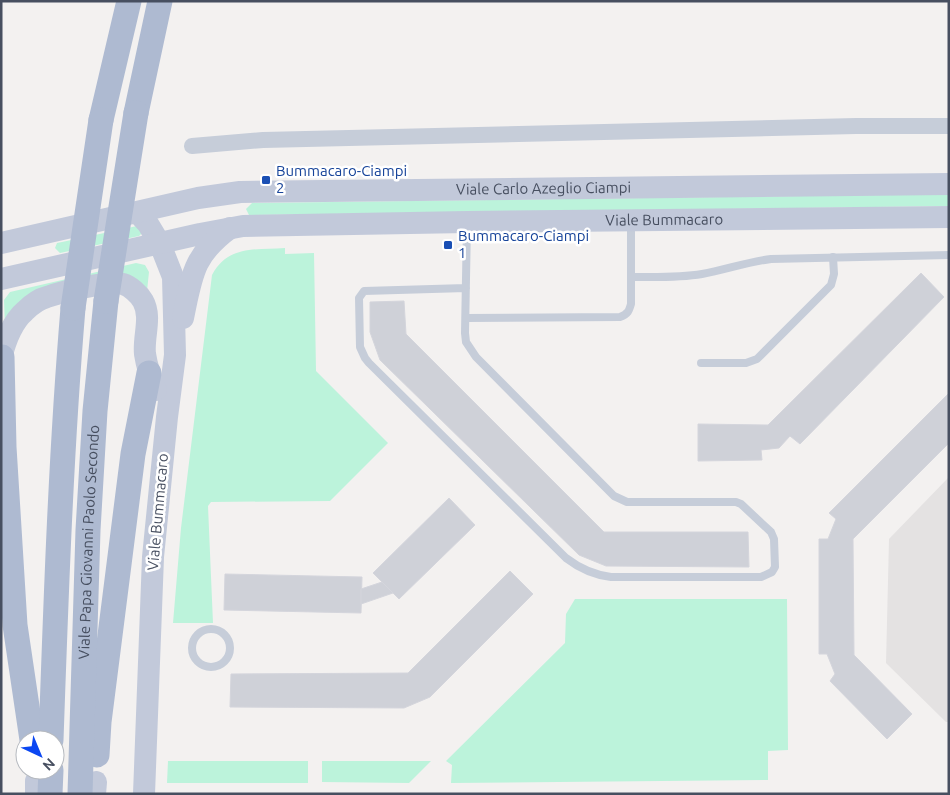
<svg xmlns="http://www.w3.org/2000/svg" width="950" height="795" viewBox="0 0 950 795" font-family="Ubuntu,sans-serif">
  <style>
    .education { fill: #e4e2e2 }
    .green { fill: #bcf3db }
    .building { fill: #cfd1d8; stroke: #d4d5dc }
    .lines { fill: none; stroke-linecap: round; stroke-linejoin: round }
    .lane { stroke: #c6cdd9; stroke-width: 8 }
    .street { stroke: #c6cdd9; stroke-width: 16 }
    .secondary { stroke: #c2c9da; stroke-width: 22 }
    .primary { stroke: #aebad1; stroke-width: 25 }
    .primary-bridge { stroke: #aebad1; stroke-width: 25 }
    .transit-dot { fill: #1a4fb4; stroke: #fff; stroke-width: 2 }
    .labels { text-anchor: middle; stroke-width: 5; stroke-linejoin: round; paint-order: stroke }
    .transit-label { font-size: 15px; fill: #164399; stroke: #fff; text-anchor: start }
    .street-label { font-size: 15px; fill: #474f60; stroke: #fff }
  </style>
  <rect width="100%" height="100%" fill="#f3f1f0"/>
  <path class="education" d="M949 477V722H946L886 663 889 539Z"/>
  <g class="green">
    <path d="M949 194V206L249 215 246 209 252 203Z"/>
    <path d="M137 226 142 233 139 236 60 253 55 248 57 243 62 242Z"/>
    <path d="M285 248V254L314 253 316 371 388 443 330 501 211 502 208 506 213 623H173L181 528 212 275C228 245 255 250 285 248Z"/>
    <path d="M136 263 145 265 149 272 147 291 42 292 5 328 4 300 10 292Z"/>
    <path d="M575 599H787L788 750 768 751V780L451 783 452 765 446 761 565 643 566 614Z"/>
    <path d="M168 761H308V783H167Z"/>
    <path d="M322 761H431L409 783 322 782Z"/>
  </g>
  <g class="building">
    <path d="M921 273 944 297 800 444 790 436 779 448 761 450 762 460 698 461V424L768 425Z"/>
    <path d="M404 301 406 334 604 532H748L749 567 606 566 579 555 380 360 370 332V302Z"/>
    <path d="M949 393V443L853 539 854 655 912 714 887 739 830 681 835 674 827 654H819V539H828L836 519 829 513Z"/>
    <path d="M449 498 475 525 399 599 373 573Z"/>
    <path d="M510 571 533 594 430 697 404 708 230 707 231 674 408 673Z"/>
    <path d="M225 574 362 577 361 613 224 610Z"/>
    <path d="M382 582 393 593 361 604V589Z"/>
  </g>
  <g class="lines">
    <g class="lane">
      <path d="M631 277C655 277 679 278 702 274 725 270 747 262 771 259L949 255"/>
      <path d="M466 288 364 291 359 298 360 347 365 358 369 363 566 558C579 568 595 575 611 577H761L772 572 775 567 774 539 771 532 741 504 736 502H627L614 496 476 357 466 342 465 333 467 224"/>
      <path d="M466 318 620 317C628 314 629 311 631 304V222"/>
      <path d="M701 363H746L757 359 831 285 834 274 833 257"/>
      <circle cx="211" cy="648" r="19"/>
    </g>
    <path class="street" d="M192 146 263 140 856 126H949"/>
    <g class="secondary">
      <path d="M138 213 148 224 160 244 173 277 175 355 167 417 153 557 144 794"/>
      <path id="s1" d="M1 243 198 198 240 192 949 184"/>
      <path id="s2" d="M1 279 200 234 243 226 467 222 949 217"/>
      <path d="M183 318C192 275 193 255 230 228"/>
      <path d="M1 358C5 342 12 322 25 311 31 305 39 299 47 297 61 292 110 280 123 284 130 286 139 294 143 301 152 317 143 337 145 354 147 367 151 379 156 390"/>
      <path d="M36 794V781"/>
      <path d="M95 794 96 782"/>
    </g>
    <g class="primary">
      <path d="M136 113 160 1"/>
      <path d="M101 120 129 1"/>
      <path d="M2 357 4 447 15 625 32 740"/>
      <path d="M51 740C56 596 61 452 73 308"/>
      <path d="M97 755 99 722 133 454 149 373"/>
      <path d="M50 794 51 770"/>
      <path id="s3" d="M80 794 88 530 95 411 106 301"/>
    </g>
    <g class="primary-bridge">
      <path d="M106 301 136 113"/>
      <path d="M73 308 101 120"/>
    </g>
  </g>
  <g class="transit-dot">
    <rect x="261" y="175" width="10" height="10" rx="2.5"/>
    <rect x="443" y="240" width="10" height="10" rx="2.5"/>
  </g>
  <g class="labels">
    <g class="transit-label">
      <text x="276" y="176">Bummacaro-Ciampi<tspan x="276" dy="17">2</tspan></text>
      <text x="458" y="241">Bummacaro-Ciampi<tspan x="458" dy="17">1</tspan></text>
    </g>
    <g class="street-label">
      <text dy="5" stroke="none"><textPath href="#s1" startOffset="548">Viale Carlo Azeglio Ciampi</textPath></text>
      <text dy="5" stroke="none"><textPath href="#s2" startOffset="669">Viale Bummacaro</textPath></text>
      <text transform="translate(158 512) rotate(-85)" y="5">Viale Bummacaro</text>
      <text dy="5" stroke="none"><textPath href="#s3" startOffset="252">Viale Papa Giovanni Paolo Secondo</textPath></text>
    </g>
  </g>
  <rect width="950" height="795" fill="none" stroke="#474f60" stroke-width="5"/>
  <g transform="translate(40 755) rotate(136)"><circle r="24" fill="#ffffff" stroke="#b5b9bf"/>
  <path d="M0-4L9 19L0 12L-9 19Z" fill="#0b47f2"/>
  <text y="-8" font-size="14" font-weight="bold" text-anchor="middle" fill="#474f60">N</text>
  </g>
</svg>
